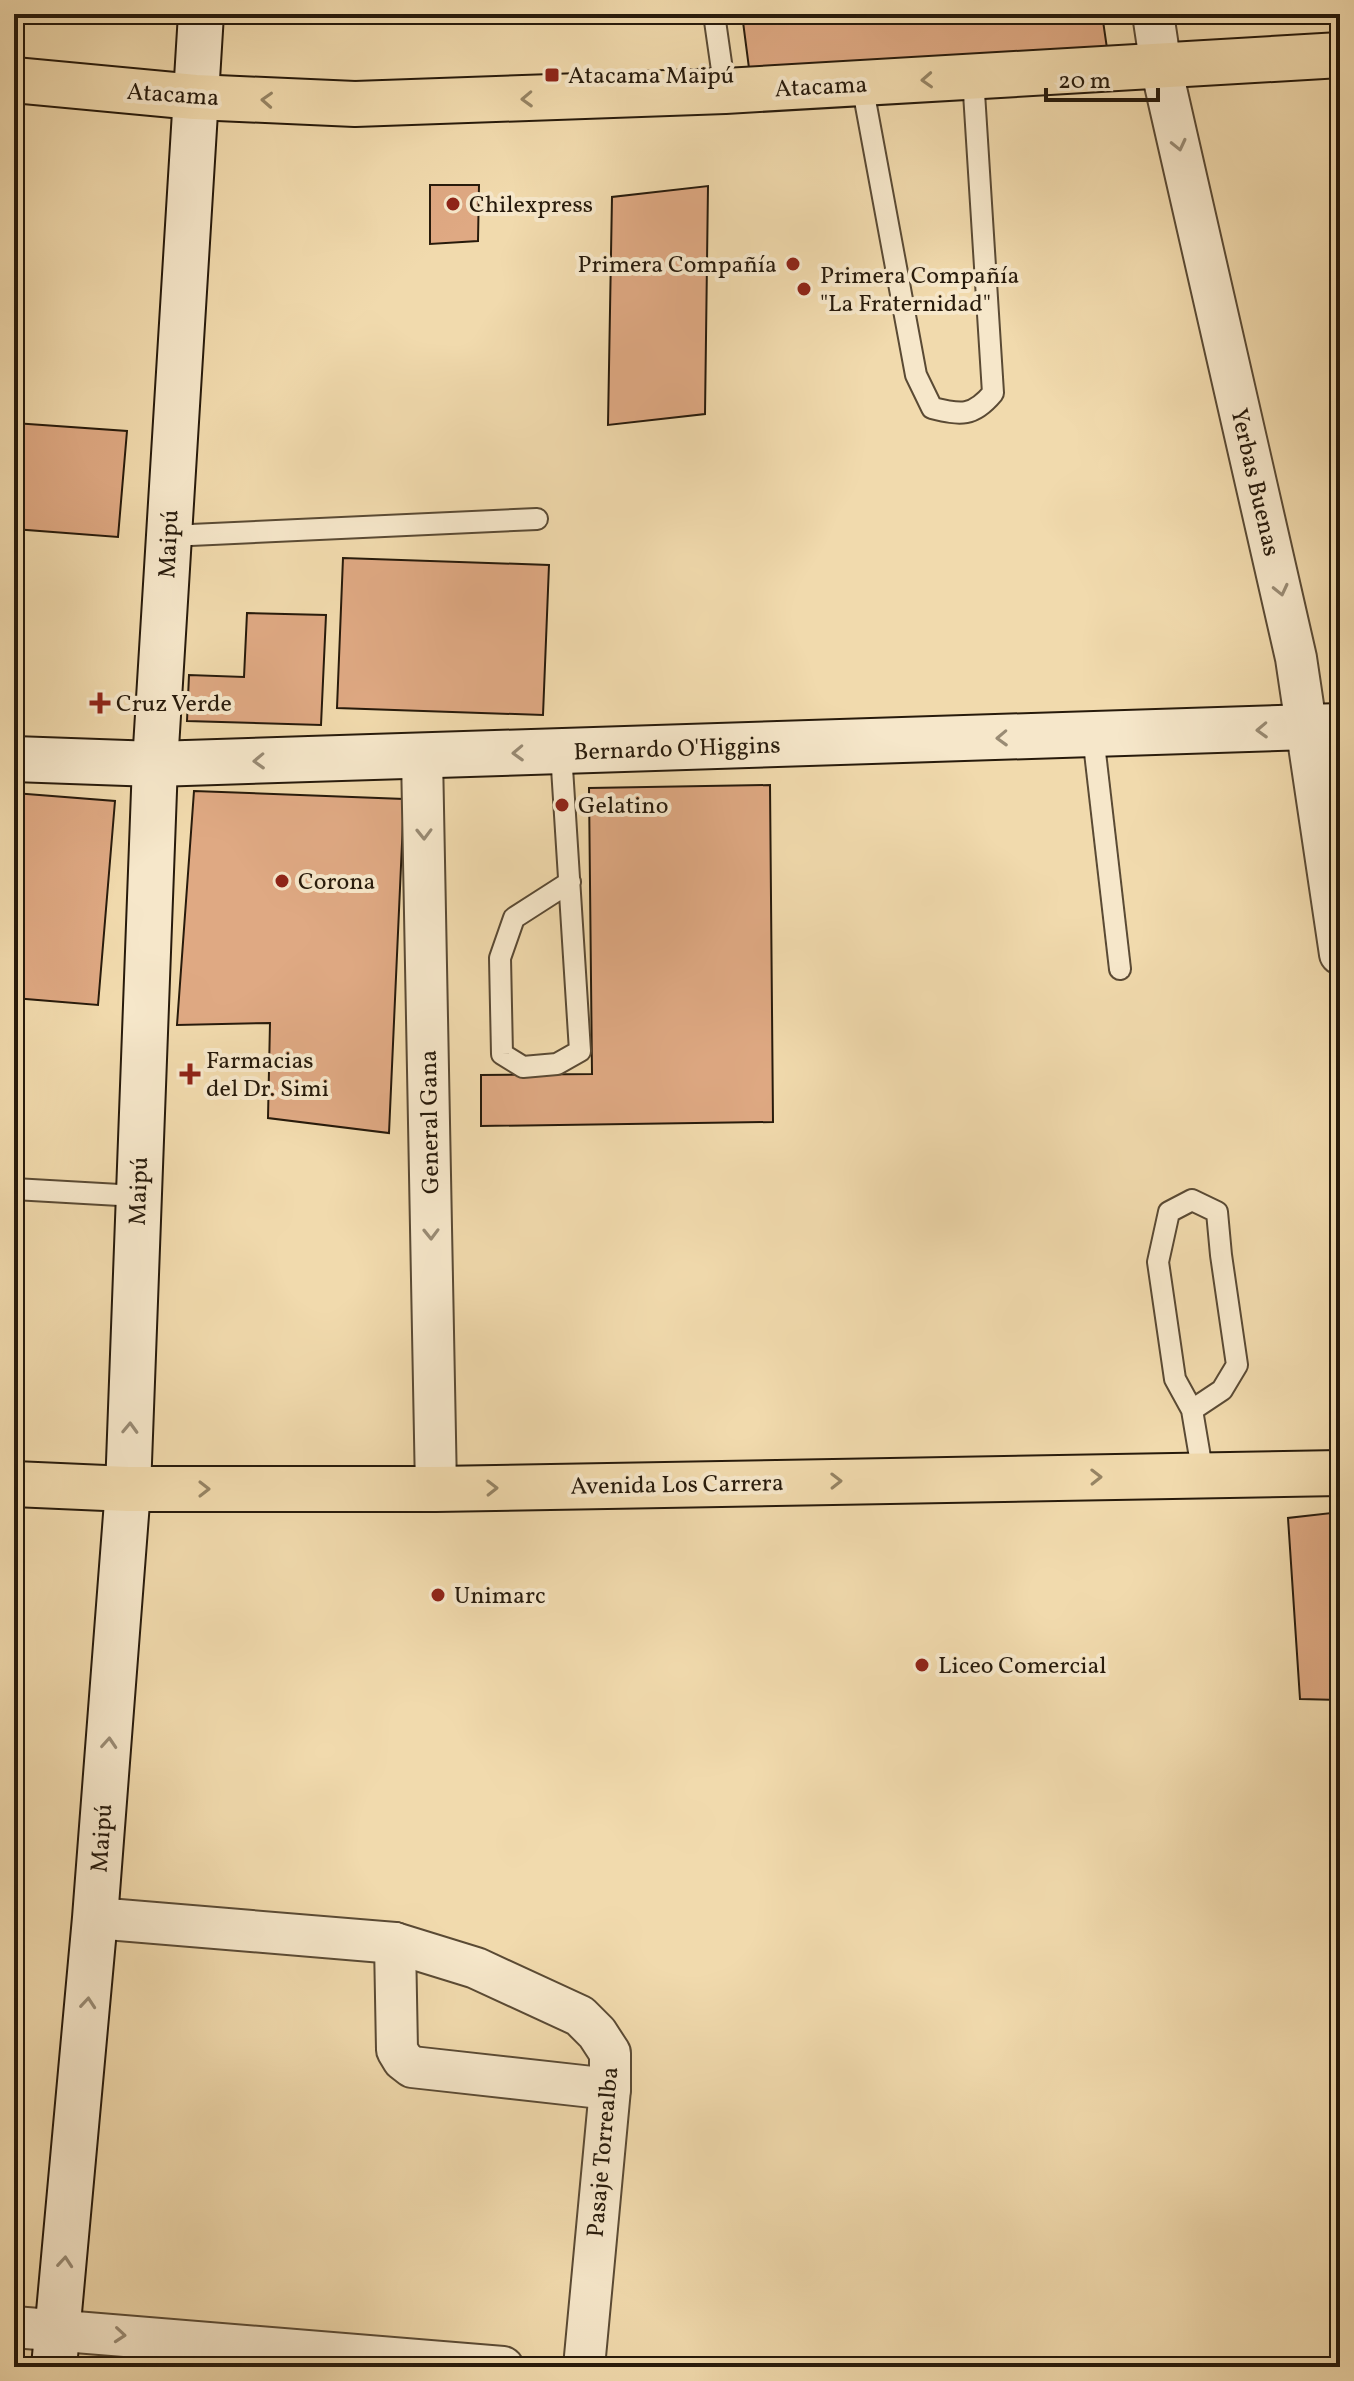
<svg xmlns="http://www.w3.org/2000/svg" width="1354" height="2381" viewBox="0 0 1354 2381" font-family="Vollkorn,serif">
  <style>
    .building { fill: #dfa983; stroke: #271a0b; stroke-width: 2 }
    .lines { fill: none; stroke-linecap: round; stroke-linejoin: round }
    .service-casing { stroke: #5a4a34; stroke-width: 24 }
    .minor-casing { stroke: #5a4a34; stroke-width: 44 }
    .secondary-casing { stroke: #271a0b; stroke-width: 48 }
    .primary-casing { stroke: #271a0b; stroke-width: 48 }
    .service { stroke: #f6e7ca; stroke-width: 20 }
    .minor { stroke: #f6e7ca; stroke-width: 40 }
    .secondary { stroke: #f6e7ca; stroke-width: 44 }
    .primary { stroke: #f1daad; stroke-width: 44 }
    .oneway { stroke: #968464 }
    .oneway2 { stroke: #998b74 }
    .poi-dot { fill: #8f2418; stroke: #f6e7ca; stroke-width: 3 }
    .labels { text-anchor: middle; stroke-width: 8; stroke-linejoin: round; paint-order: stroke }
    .poi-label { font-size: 24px; fill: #271a0b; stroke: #f6e7ca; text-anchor: start }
    .street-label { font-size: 24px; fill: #271a0b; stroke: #f6e7ca }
  </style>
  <rect width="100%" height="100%" fill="#f1daad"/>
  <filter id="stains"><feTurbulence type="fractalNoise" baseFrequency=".0025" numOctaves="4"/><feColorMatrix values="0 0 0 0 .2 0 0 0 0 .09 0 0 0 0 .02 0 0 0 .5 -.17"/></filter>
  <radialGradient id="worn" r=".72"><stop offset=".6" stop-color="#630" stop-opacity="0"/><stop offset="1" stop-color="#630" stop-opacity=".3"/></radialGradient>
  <g class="building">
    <path d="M742 14H1102L1109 62 750 76Z"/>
    <path d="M430 185H479L478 241 430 244Z"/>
    <path d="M708 186 705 414 608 425 612 197Z"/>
    <path d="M14 423 127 431 118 537 14 529Z"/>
    <path d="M343 558 549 565 543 715 337 708Z"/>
    <path d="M247 613 326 615 321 725 187 721 189 675 244 677Z"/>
    <path d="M770 785 773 1122 481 1126V1075L592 1074 589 788Z"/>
    <path d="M194 791 404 799 389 1133 268 1118 270 1023 177 1025Z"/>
    <path d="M14 793 115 801 98 1005 14 998Z"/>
    <path d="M1340 1512V1700L1300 1699 1288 1518Z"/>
  </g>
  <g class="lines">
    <g class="service-casing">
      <g id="service">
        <path d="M714 14 725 91"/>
        <path d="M862 84 916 375 932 408C961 415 973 417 993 393L973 77"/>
        <path d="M169 536 537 519"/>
        <path d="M1093 735 1120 969"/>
        <path d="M561 752 580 1051 557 1064 523 1067 502 1054 500 958 514 918 570 882"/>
        <path d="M14 1189 137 1196"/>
        <path d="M1192 1410 1222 1390 1237 1365 1221 1255 1217 1212 1192 1200 1169 1212 1158 1262 1175 1379 1192 1410 1203 1475"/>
      </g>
    </g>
    <g class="minor-casing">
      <g id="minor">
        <path d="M1153 14 1161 67 1296 658 1340 954"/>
        <path d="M422 756 436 1489"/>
        <path d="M95 1918 395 1943 476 1968 580 2016 597 2033 610 2053V2089L584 2367"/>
        <path d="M395 1943 397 2050 403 2060 412 2067 610 2089"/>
        <path d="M14 2327 503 2367"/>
      </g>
    </g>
    <g class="secondary-casing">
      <g id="secondary">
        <path d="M14 759 155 764 1340 726"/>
        <path d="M54 2367 95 1918 128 1489 155 764 201 14"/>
      </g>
    </g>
    <g class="primary-casing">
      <g id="primary">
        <path d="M14 80 195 97 355 104 725 91 1340 55"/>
        <path d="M14 1484 128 1489H436L1340 1473"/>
      </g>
    </g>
    <use href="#service" class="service"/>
    <use href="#minor" class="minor"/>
    <use href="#secondary" class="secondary"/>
    <use href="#primary" class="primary"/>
  </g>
  <defs><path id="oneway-chevron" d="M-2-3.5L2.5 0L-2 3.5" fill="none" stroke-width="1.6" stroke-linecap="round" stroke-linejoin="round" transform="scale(2)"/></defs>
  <g class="oneway">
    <use href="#oneway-chevron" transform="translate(927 80) rotate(177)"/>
    <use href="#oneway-chevron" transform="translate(527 99) rotate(178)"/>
    <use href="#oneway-chevron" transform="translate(267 100) rotate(-177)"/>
    <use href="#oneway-chevron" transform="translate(1096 1477) rotate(-1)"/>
    <use href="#oneway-chevron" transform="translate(836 1481) rotate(-1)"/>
    <use href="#oneway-chevron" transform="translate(492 1488) rotate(-1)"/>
    <use href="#oneway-chevron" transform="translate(204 1489)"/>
  </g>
  <g class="oneway2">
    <use href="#oneway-chevron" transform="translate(1179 145) rotate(77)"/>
    <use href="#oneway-chevron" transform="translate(1281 590) rotate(77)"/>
    <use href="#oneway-chevron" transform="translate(1262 730) rotate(178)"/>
    <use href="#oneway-chevron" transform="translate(1002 738) rotate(178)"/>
    <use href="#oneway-chevron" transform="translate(518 753) rotate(178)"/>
    <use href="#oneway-chevron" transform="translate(259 761) rotate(178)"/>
    <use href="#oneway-chevron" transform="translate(424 834) rotate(89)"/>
    <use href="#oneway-chevron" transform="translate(431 1234) rotate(89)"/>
    <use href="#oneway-chevron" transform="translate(130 1428) rotate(-88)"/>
    <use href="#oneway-chevron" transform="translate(109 1743) rotate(-86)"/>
    <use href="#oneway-chevron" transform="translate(88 2003) rotate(-85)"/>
    <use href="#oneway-chevron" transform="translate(65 2262) rotate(-85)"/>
    <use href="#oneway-chevron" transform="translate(120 2335) rotate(5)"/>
  </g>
  <g class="poi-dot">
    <rect x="544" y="67" width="16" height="16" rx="4"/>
    <circle cx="453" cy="204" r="8"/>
    <circle cx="793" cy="264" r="8"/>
    <circle cx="804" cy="289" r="8"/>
    <path d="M96 691h8v8h8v8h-8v8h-8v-8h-8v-8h8z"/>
    <circle cx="562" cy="805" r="8"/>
    <circle cx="282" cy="881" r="8"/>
    <path d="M186 1062h8v8h8v8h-8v8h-8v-8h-8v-8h8z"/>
    <circle cx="438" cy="1595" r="8"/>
    <circle cx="922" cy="1665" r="8"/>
  </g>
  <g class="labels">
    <g class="poi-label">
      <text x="568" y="83">Atacama Maipú</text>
      <text x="469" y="212">Chilexpress</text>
      <text x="777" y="272" text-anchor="end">Primera Compañía</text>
      <text x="820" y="283">Primera Compañía<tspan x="820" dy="28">"La Fraternidad"</tspan></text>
      <text x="116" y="711">Cruz Verde</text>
      <text x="578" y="813">Gelatino</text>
      <text x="298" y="889">Corona</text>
      <text x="206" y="1068">Farmacias<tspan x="206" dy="28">del Dr. Simi</tspan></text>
      <text x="454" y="1603">Unimarc</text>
      <text x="938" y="1673">Liceo Comercial</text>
    </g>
    <g class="street-label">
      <text transform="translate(821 86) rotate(-3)" y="8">Atacama</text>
      <text transform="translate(173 94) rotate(4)" y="8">Atacama</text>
      <text transform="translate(1256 482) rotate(77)" y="8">Yerbas Buenas</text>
      <text transform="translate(168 544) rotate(-87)" y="8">Maipú</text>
      <text transform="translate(677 748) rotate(-2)" y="8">Bernardo O'Higgins</text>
      <text transform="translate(429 1122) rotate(-91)" y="8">General Gana</text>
      <text transform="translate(138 1191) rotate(-88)" y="8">Maipú</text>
      <text transform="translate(677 1484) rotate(-1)" y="8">Avenida Los Carrera</text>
      <text transform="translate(101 1838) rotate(-86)" y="8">Maipú</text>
      <text transform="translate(602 2152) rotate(-85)" y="8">Pasaje Torrealba</text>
    </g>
  </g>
  <rect width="1354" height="2381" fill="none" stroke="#f1daad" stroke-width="48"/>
  <rect x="16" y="16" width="1322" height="2349" fill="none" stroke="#271a0b" stroke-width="4"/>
  <rect x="24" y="24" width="1306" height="2333" fill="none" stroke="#271a0b" stroke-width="2"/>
  <path d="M1046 88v12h112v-12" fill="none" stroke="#271a0b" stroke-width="4"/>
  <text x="1058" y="88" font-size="24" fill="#271a0b" stroke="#f6e7ca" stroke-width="6" paint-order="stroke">20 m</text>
  <rect width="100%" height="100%" filter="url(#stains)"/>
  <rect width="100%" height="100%" fill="url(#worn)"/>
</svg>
